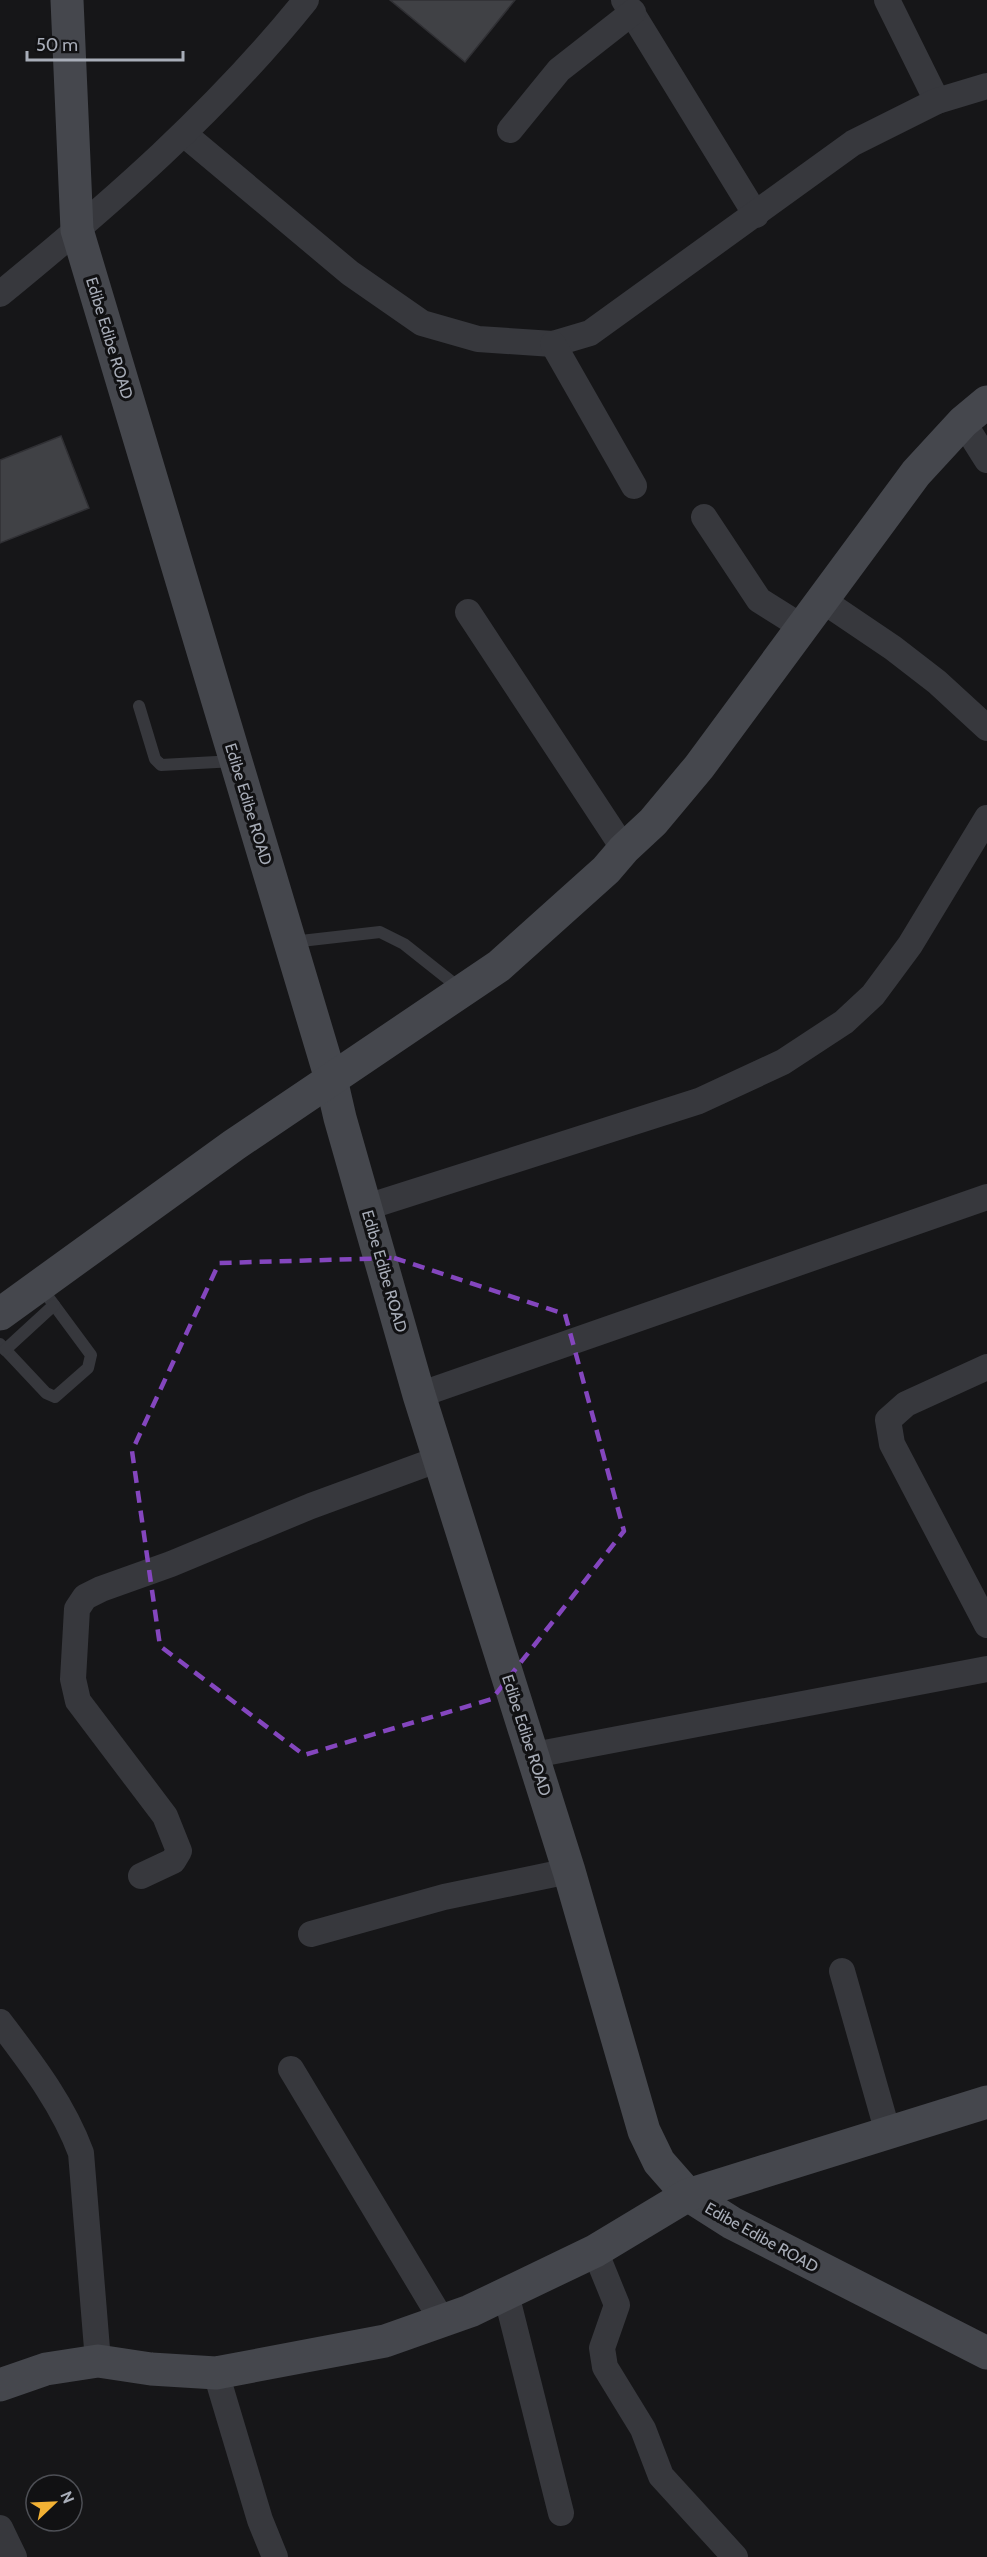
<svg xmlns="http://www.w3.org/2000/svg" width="987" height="2557" viewBox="0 0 987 2557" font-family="Cabin,sans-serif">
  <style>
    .building { fill: #404145; stroke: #303034; stroke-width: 1.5 }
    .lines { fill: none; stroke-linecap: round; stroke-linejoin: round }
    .lane { stroke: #37383d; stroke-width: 12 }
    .street { stroke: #37383d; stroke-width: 26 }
    .secondary { stroke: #45474d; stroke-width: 33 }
    .marked { fill: none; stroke: #8446be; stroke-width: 4.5; stroke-dasharray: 12 8; stroke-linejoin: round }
    .labels { text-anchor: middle; stroke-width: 6; stroke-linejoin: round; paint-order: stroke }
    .street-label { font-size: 16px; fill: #a8adb8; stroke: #111113 }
  </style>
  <rect width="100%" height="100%" fill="#161618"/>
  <g class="building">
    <path d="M390 0H515L465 62Z"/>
    <path d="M61 436 89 508 0 543V460Z"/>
  </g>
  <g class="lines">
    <g class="lane">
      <path d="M139 706 155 759 161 765 235 761"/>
      <path d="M292 942 380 932 404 944 462 990"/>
      <path d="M0 1344 46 1393 55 1397 88 1368 91 1355 40 1286"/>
      <path d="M5 1350 54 1305"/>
    </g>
    <g class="street">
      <path d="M624 0 756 215"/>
      <path d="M887 0 937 101"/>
      <path d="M510 130 559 70 633 12"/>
      <path d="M184 134 350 273 422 323 478 339 553 344 590 333 853 143 937 101 987 86"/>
      <path d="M0 294C110 204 217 111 306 0"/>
      <path d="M553 344 634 486"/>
      <path d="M963 422 987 460"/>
      <path d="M704 517 759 600 802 627"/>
      <path d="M822 600 893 648 937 682 987 728"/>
      <path d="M468 612 624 849"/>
      <path d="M367 1207 699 1101 783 1062 844 1022 873 995 910 945 987 818"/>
      <path d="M987 1367 906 1404 888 1420 892 1444 987 1625"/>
      <path d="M419 1395 987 1197"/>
      <path d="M534 1755 987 1669"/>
      <path d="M141 1876 173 1861 179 1851 165 1816 78 1701 73 1679 77 1609 85 1597 101 1589 171 1564 311 1506 439 1459"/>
      <path d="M311 1934 444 1897 569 1871"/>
      <path d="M842 1971 888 2133"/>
      <path d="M0 2022C31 2063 63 2104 81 2153L98 2361"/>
      <path d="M291 2069 443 2322"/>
      <path d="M595 2251 617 2305 602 2348 605 2367 643 2429 661 2476 735 2557"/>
      <path d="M506 2294 561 2513"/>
      <path d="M216 2373 260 2520 275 2557"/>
      <path d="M0 2528 14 2557"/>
    </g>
    <g class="secondary">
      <path d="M67 0 77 230 331 1079 340 1118 419 1395 569 1871 644 2131 659 2162 688 2195 732 2223 987 2353"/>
      <path d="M0 1314 234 1145 499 966 606 870 624 849 653 822 699 767 916 473 963 422 987 402"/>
      <path d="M0 2385 46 2369 98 2361 151 2369 216 2373 385 2341 470 2311 595 2251 688 2195 987 2102"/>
    </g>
  </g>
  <path class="marked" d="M394 1258 565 1314 624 1531 492 1699 304 1755 160 1646 132 1451 219 1263Z"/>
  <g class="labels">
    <g class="street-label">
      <text transform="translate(110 338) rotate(73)" y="6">Edibe Edibe ROAD</text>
      <text transform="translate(249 804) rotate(73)" y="6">Edibe Edibe ROAD</text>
      <text transform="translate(385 1271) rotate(74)" y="6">Edibe Edibe ROAD</text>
      <text transform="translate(527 1735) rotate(72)" y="6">Edibe Edibe ROAD</text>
      <text transform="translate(762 2237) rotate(29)" y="6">Edibe Edibe ROAD</text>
    </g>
  </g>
  <g transform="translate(54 2503) rotate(67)"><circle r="28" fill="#111113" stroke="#4d4f55" stroke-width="1.5"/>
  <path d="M0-4.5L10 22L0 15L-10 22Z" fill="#f2b134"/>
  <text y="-9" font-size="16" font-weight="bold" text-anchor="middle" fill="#a8adb8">N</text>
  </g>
  <path d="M27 51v9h156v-9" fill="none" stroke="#a8adb8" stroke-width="3"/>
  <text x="36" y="51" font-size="18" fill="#a8adb8" stroke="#111113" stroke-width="4.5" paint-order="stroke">50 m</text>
</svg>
